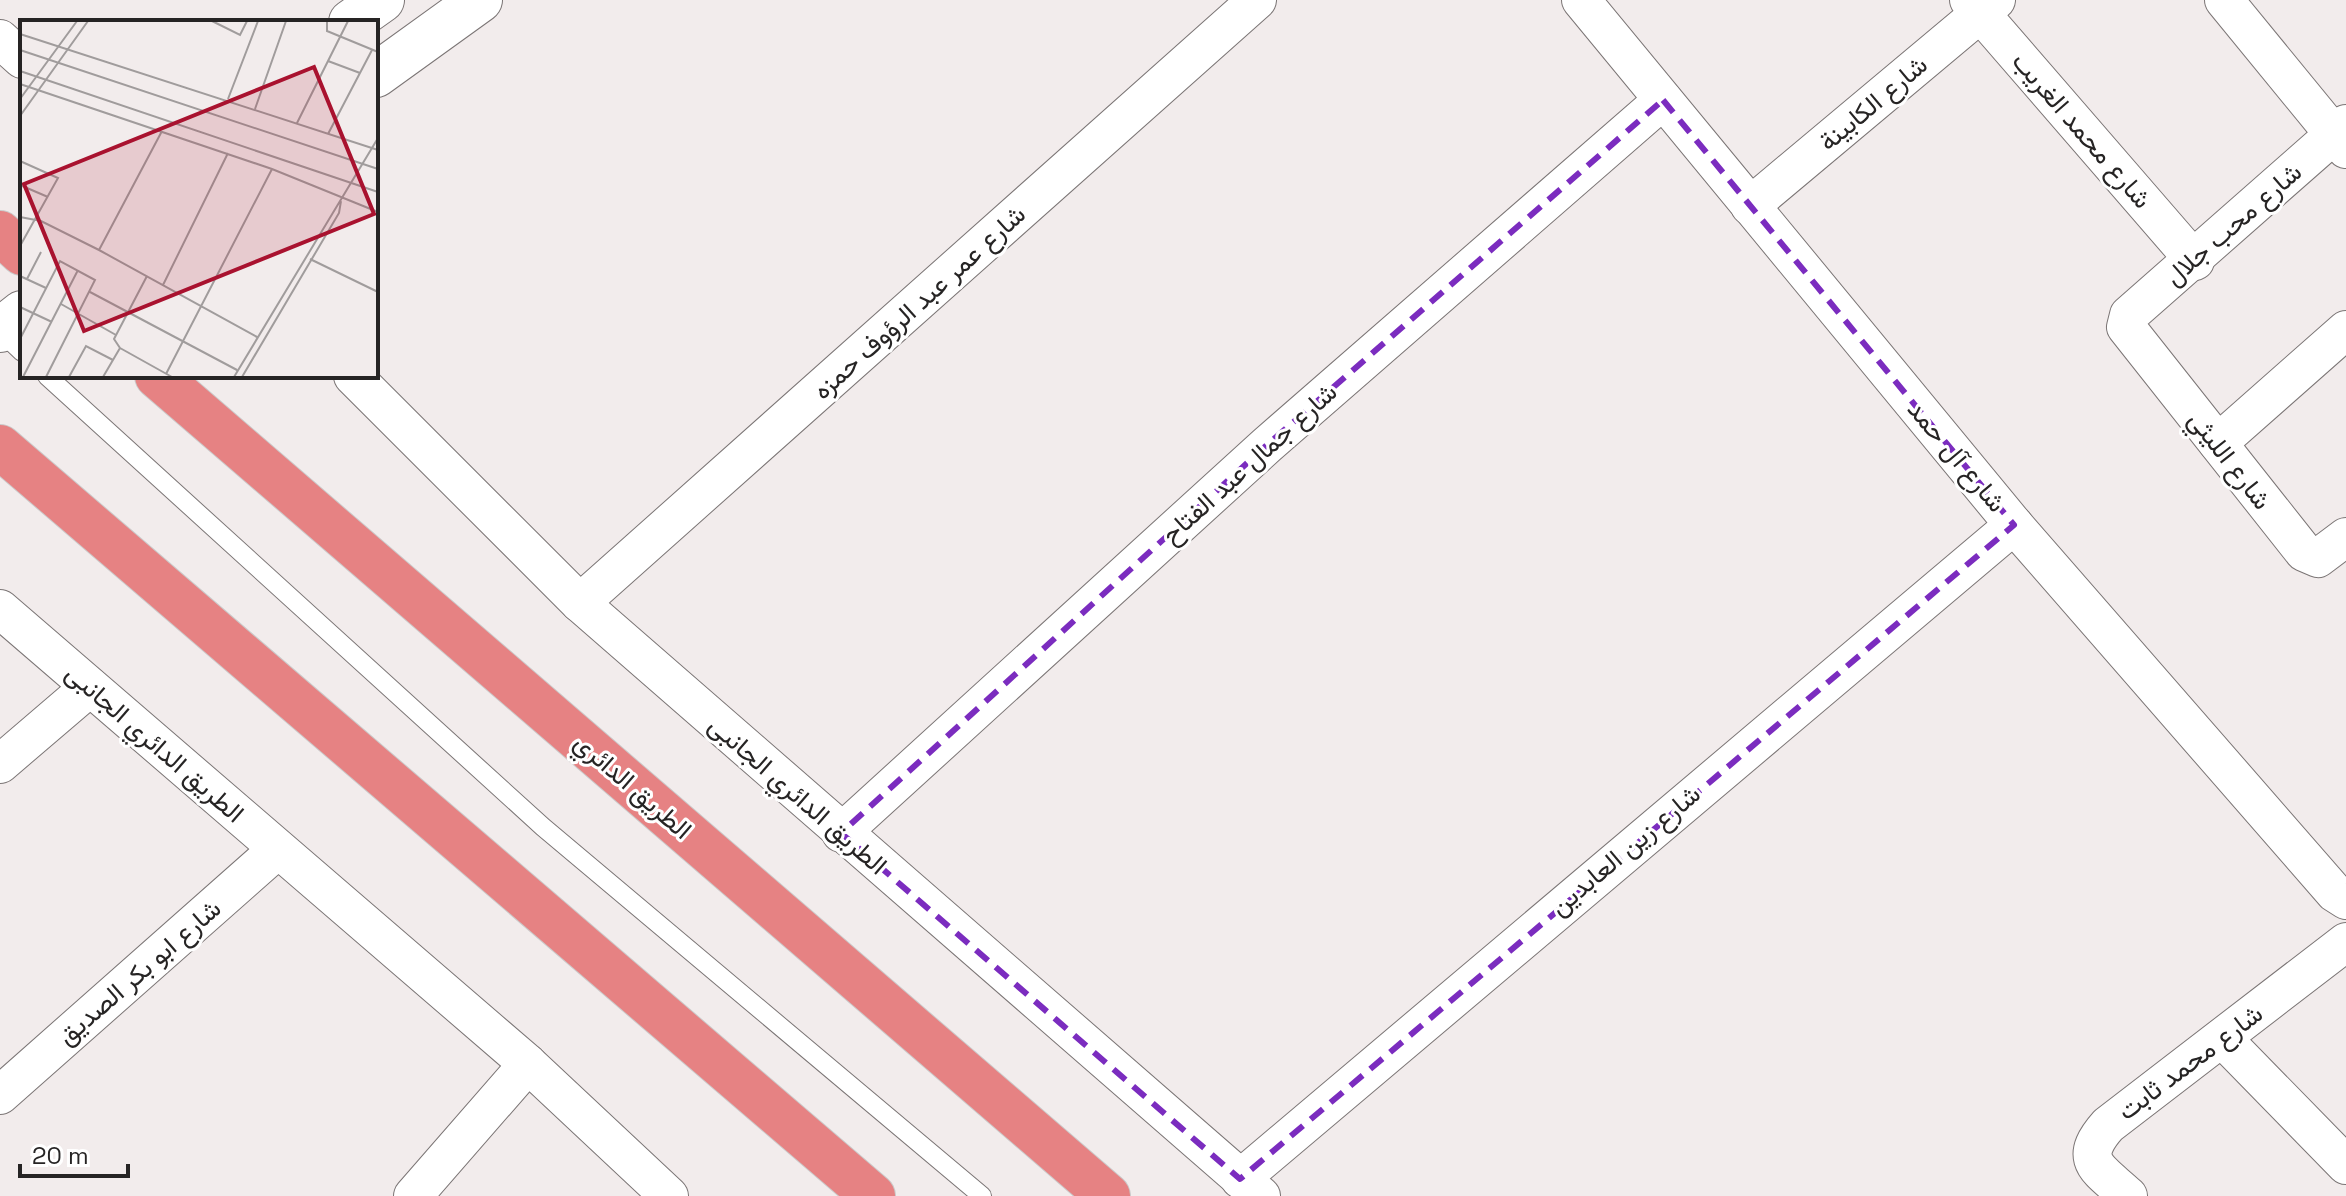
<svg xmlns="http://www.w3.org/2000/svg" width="2346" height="1196" viewBox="0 0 2346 1196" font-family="'Space Grotesk',Vazirmatn,sans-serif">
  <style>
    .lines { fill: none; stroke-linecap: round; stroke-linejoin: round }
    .service-casing { stroke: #7b7575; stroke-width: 20 }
    .minor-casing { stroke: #7b7575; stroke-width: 40 }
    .tertiary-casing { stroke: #7b7575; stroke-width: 46 }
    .motorway-casing { stroke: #cbcaca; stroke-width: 46 }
    .service { stroke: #fff; stroke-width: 18 }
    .minor { stroke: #fff; stroke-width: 38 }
    .tertiary { stroke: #fff; stroke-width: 44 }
    .motorway { stroke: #e68283; stroke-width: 44 }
    .marked { fill: none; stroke: #7b2cbf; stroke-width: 6; stroke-dasharray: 16 10; stroke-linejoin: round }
    .labels { text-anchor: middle; stroke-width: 6; stroke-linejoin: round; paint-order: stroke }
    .street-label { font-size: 26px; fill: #262424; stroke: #fff }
    .inset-road { fill: none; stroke: #a09c9c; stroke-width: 2 }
    .view { fill: #a9122f; fill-opacity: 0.15; stroke: #a9122f; stroke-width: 4 }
    .inset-edge { fill: none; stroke: #262424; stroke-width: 4 }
  </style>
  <rect width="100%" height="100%" fill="#f2ecec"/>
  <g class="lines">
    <g class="service-casing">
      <g id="service">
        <path d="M0 331 22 352"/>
        <path d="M47 376 543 827 982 1196"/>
      </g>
    </g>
    <g class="minor-casing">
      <g id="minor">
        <path d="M1581 0 2014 525 2335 893 2346 900"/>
        <path d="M1969 0 2195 261"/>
        <path d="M2224 0 2346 149"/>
        <path d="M0 39 22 59"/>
        <path d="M2346 124 2129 315 2126 327 2304 552 2318 558 2346 537"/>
        <path d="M1750 206 1996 0"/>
        <path d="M353 376 580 603 1261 1196"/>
        <path d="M2218 443 2346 330"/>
        <path d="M580 603 1257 0"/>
        <path d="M0 609 528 1064 669 1196"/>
        <path d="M0 764 90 687"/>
        <path d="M841 833 1267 445 1663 100"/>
        <path d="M2222 1038 2346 1165"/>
        <path d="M0 1095 277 850"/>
        <path d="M1240 1179 2014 525"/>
        <path d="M413 1196 528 1064"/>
        <path d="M2128 1196C2099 1169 2076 1161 2108 1125L2346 942"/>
      </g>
    </g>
    <g class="tertiary-casing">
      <g id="tertiary">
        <path d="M351 22 382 0"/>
        <path d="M376 75 480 0"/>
        <path d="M0 330 22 313"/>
      </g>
    </g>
    <g class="motorway-casing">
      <g id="motorway">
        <path d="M0 233 22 253"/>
        <path d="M157 376 1108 1196"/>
        <path d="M0 447 873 1196"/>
      </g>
    </g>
    <use href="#service" class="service"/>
    <use href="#minor" class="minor"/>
    <use href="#tertiary" class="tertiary"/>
    <use href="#motorway" class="motorway"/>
  </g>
  <path class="marked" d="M1663 100 2014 525 1240 1179 841 833 1267 445Z"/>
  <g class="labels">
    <g class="street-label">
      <text transform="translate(1873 103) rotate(-40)" y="9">شارع الكابينة</text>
      <text transform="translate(2082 130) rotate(49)" y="9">شارع محمد الغريب</text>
      <text transform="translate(2233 224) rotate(-41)" y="9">شارع محب جلال</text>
      <text transform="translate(919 302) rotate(-42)" y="9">شارع عمر عبد الرؤوف حمزه</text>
      <text transform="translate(1957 456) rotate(50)" y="9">شارع آل حمد</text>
      <text transform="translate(2230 460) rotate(52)" y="9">شارع الليثي</text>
      <text transform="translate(1249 463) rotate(-42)" y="9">شارع جمال عبد الفتاح</text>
      <text transform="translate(155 743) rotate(41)" y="9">الطريق الدائري الجانبى</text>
      <text transform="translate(633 786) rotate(41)" y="9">الطريق الدائري</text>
      <text transform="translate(798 795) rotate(41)" y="9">الطريق الدائري الجانبى</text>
      <text transform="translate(1625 850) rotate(-40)" y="9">شارع زين العابدين</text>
      <text transform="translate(139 972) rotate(-41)" y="9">شارع ابو بكر الصديق</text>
      <text transform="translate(2190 1062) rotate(-37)" y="9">شارع محمد ثابت</text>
    </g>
  </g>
  <g transform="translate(20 20)">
    <rect width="358" height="358" fill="#f2ecec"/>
    <path class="inset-road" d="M192 1 220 15 227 1M307 1V11L358 32M0 14 358 130M0 30 358 149M308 41 340 53M0 51 358 172M0 64 252 149 358 192M0 79 57 1M208 79 238 1M235 89 266 1M0 96 68 1M277 103 328 1M308 114 352 30M0 141 38 158 0 226M0 165 28 177M0 197 21 201 79 230 237 317M79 230 142 111M290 239 358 272M0 256 26 268M7 259 21 232M143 265 208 133M70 272 217 350M41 284 96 315M0 287 32 302M0 319 40 241 75 260 26 357M100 328 94 319 127 256M100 328 152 357M146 354 252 149M3 357 58 250M49 357 66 326 93 340M83 357 100 328M214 357 358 118M222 357 319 193 321 181"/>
    <path class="view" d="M294 47 354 194 64 311 4 164Z"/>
    <rect width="358" height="358" class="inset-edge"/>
  </g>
  <path d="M20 1164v12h108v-12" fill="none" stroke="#262424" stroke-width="4"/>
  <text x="32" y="1164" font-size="24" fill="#262424" stroke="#ffffff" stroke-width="6" paint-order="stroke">20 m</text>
</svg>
